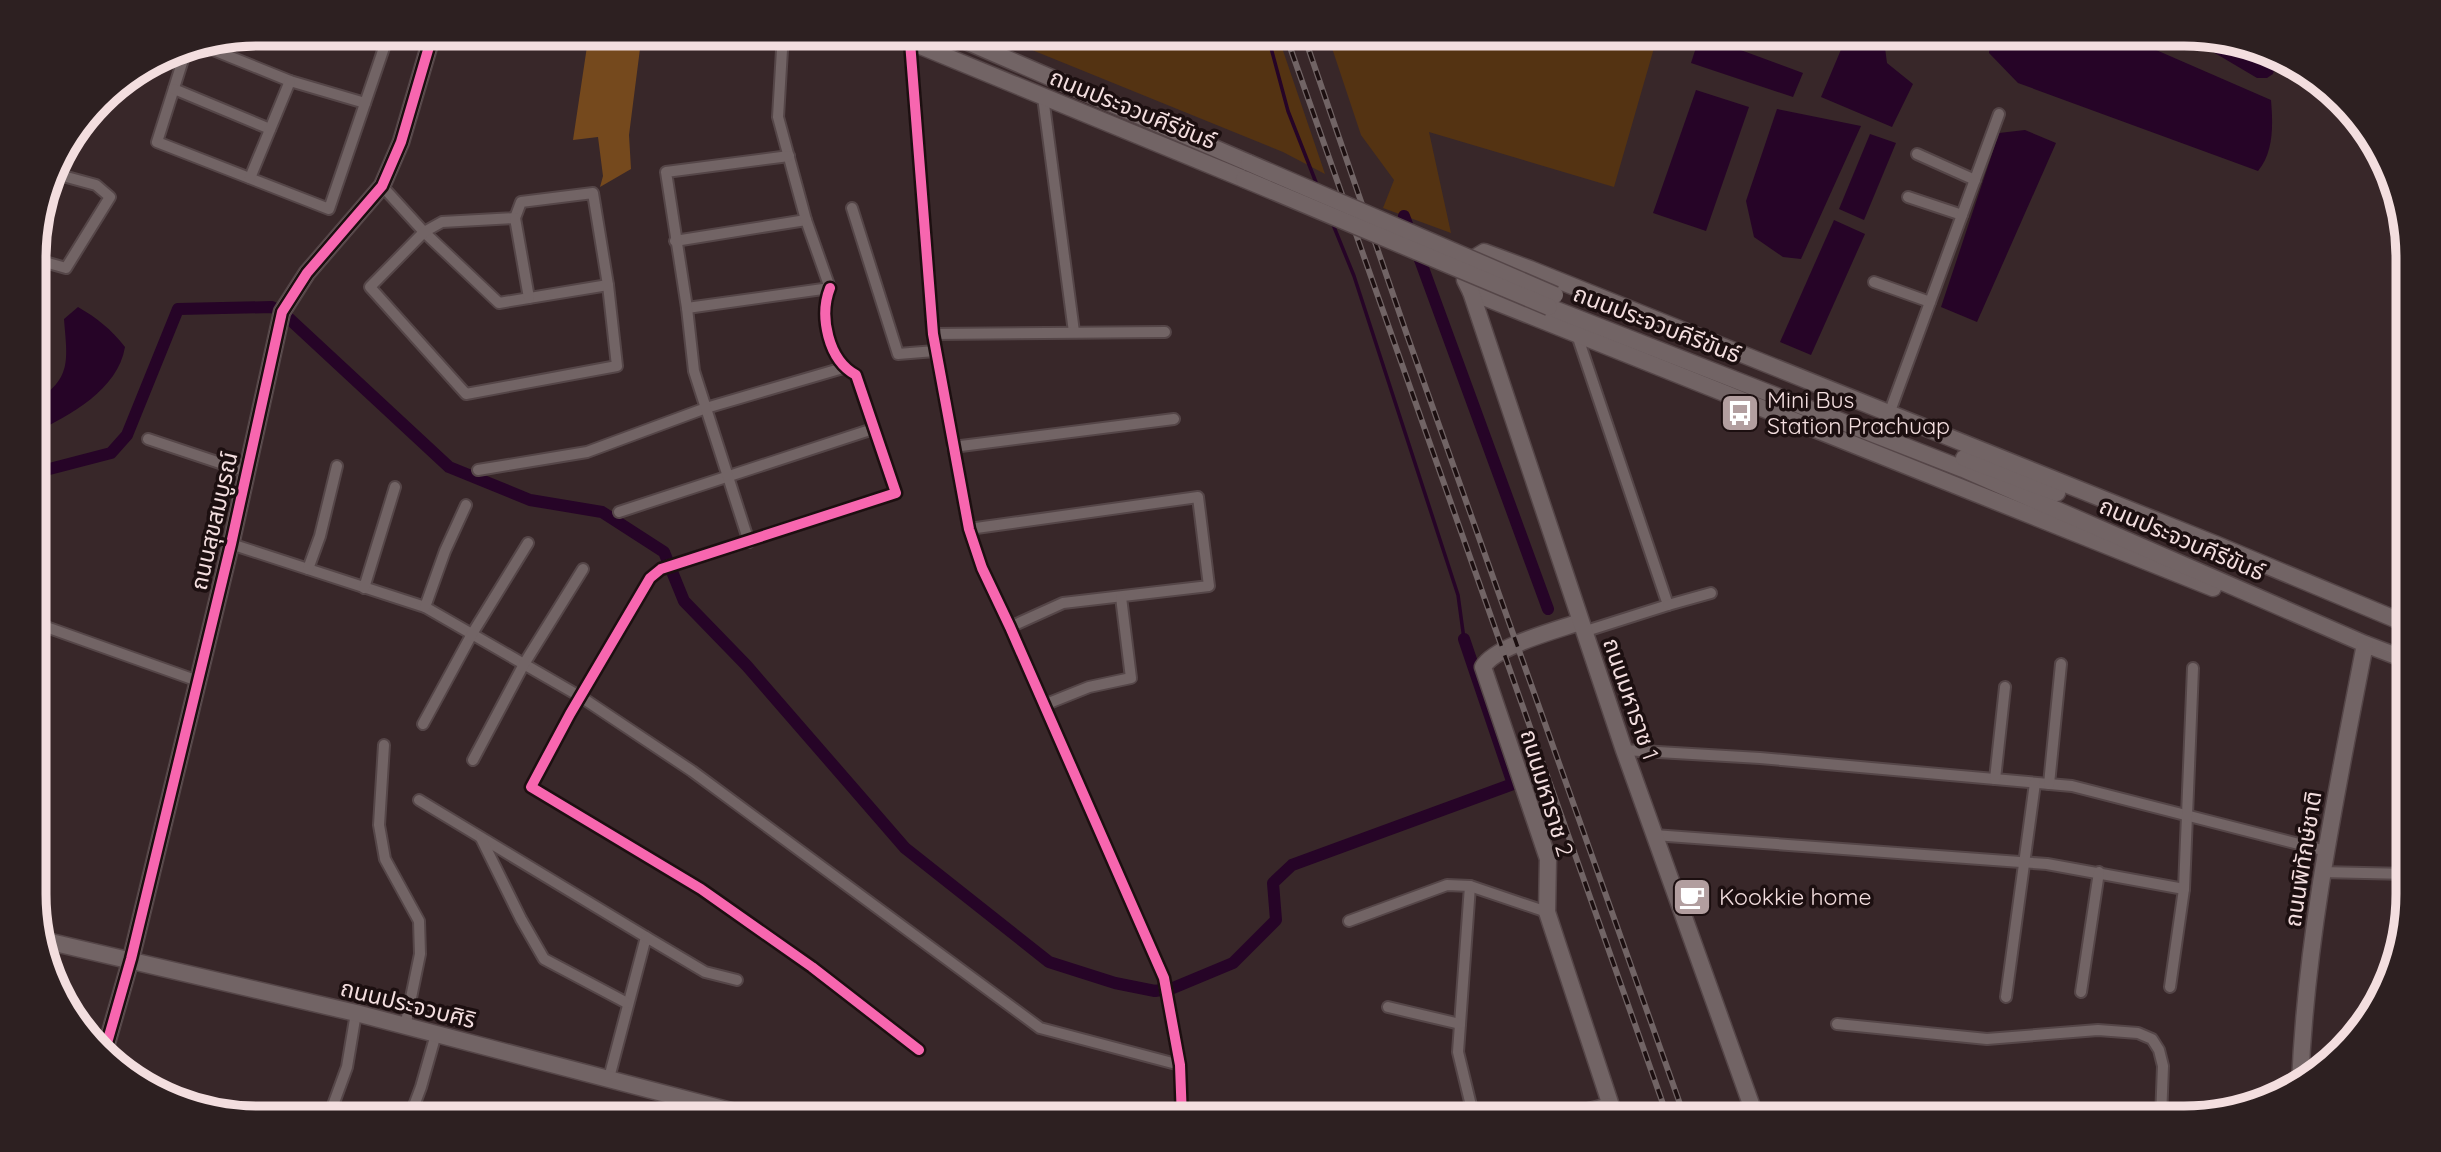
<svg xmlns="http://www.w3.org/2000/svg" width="2441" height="1152" viewBox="0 0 2441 1152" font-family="Quicksand,'Noto Sans Thai',sans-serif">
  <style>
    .green { fill: #543312 }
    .forest { fill: #75491d }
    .water { fill: #260427 }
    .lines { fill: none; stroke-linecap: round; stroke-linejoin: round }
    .stream { stroke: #260427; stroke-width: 3.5 }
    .canal { stroke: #260427; stroke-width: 12 }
    .street-casing { stroke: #554648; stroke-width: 14 }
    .secondary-casing { stroke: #554648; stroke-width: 19 }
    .street { stroke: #726465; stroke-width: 10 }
    .secondary { stroke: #726465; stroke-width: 16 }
    .rail-casing { stroke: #716465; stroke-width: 6 }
    .rail { stroke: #1c0f10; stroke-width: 3.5; stroke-dasharray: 10; stroke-linecap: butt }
    .secondary-bridge-casing { stroke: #554648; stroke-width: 19; stroke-linecap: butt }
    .secondary-bridge { stroke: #726465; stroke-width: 16 }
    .cycleway-casing { stroke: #1c0f10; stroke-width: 15 }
    .cycleway { stroke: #f766af; stroke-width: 10 }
    .labels { text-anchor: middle; stroke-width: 7; stroke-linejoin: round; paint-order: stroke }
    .street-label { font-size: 23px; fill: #f3dedf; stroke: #1c0f10 }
    .poi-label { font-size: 23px; fill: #f3dedf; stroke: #1c0f10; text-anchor: start }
    .rim { fill: none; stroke: #f3dedf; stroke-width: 9 }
  </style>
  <rect width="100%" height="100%" fill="#382729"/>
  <g class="green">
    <path d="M990 33H1277L1325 174 1283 152Z"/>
    <path d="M1327 33H1654L1656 41 1614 187 1429 132 1451 233 1383 208 1394 180 1361 135Z"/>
  </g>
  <path class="forest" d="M589 33H642L629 135 631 169 600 187 603 176 598 137 573 140Z"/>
  <g class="water">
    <path d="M1848 33H1883L1887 63 1913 84 1892 127 1821 97Z"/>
    <path d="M1991 33H2117L2271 100C2273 124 2274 152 2258 171L2018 83 1989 53Z"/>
    <path d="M2181 33 2270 50 2277 56 2273 74 2267 78H2257Z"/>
    <path d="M1700 35 1803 73 1793 97 1691 63Z"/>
    <path d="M1696 90 1749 107 1706 231 1653 213Z"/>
    <path d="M1777 109 1861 126 1801 259 1783 257 1754 237 1746 201Z"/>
    <path d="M2025 130 2056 143 1977 322 1941 307 1999 133Z"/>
    <path d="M1870 134 1896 143 1864 220 1839 209Z"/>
    <path d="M1834 220 1865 234 1811 355 1780 342Z"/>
    <path d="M78 307C97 318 111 329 125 347 118 390 70 415 34 433V402C73 379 67 359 64 319Z"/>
  </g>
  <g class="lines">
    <g class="stream">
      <path d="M1267 33 1288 111 1317 185"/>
      <path d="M1332 222 1354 276 1458 595 1464 639"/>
    </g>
    <g class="canal">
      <path d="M1404 216 1548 609"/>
      <path d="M34 473 111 453 127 435 178 309 272 307 282 312 449 467 530 500 602 512 664 552 684 601 747 666 905 848 1049 962 1115 983 1155 991 1173 988 1233 963 1276 920 1273 883 1292 865 1513 784 1464 639"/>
    </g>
    <g class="street-casing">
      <g id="street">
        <path d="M910 42 933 334 969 529 982 568 1010 627 1164 978 1180 1065 1182 1119"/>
        <path d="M201 45 290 81 365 103"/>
        <path d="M187 47 157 142 329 209 389 33"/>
        <path d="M174 89 270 129"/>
        <path d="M1043 97 1074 332"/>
        <path d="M1917 154 1975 180"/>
        <path d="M250 178 290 81"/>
        <path d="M382 186 424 232 499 303 608 285"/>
        <path d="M593 193 608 285 617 366 466 394 370 287 424 232 442 222 515 218 521 202Z"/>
        <path d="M1908 197 1962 215"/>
        <path d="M852 208 898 354 935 351"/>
        <path d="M515 218 529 298"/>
        <path d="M675 241 806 220"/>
        <path d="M34 259 66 268 110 197 96 185 52 173"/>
        <path d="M1874 282 1930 302"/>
        <path d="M830 288C819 316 828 360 856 375L896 493 661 569 650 578 570 714 531 787 701 889 812 967 919 1050"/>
        <path d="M687 308 830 288 806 220 778 117 783 33"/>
        <path d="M933 334 1165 332"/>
        <path d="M1577 335 1668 605 1583 632"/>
        <path d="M1889 414 1999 114"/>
        <path d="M148 439 247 472"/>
        <path d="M953 447 1174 419"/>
        <path d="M478 470 587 452 706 408 843 368"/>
        <path d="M619 512 873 429"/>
        <path d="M969 529 1198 497 1209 586 1063 603 1010 627"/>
        <path d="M749 542 694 371 687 308 666 172 789 156"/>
        <path d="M231 544 425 607 581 697 692 771 1040 1028 1180 1065"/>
        <path d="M308 569 320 536 337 466"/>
        <path d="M364 588 395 487"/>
        <path d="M1668 605 1711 593"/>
        <path d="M425 607 445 551 466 505"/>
        <path d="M35 623 198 681"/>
        <path d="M1044 705 1089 687 1131 678 1121 597"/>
        <path d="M423 724 472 634 528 543"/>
        <path d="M384 745 379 825 385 859 419 921 420 954 405 1027"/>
        <path d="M1624 750 1760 758 2072 786 2326 851"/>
        <path d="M473 760 524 664 583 569"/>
        <path d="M1995 779 2005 687"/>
        <path d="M2049 784 2061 664"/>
        <path d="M419 800 646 937 609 1078"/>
        <path d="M1654 835 2047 864 2184 889"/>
        <path d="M481 838 521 919 544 959 627 1003"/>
        <path d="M2321 872 2408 874"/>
        <path d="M1470 886 1458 1052 1474 1118"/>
        <path d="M1349 921 1447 885 1470 886 1547 912"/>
        <path d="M646 937 705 972 737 980"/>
        <path d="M2170 987 2184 889 2193 668"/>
        <path d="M2081 992 2099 872"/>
        <path d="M2006 997 2035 783"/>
        <path d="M1388 1007 1460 1024"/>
        <path d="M1837 1024 1987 1039 2098 1030 2138 1033 2152 1039 2159 1050 2163 1066 2161 1118"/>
        <path d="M1754 1112 1807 1118"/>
        <path d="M328 1119 347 1067 356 1013"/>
        <path d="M409 1119 421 1087 436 1034"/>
        <path d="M688 1119 689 1100"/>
      </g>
    </g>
    <g class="secondary-casing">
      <g id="secondary">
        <path d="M889 33 1244 179"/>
        <path d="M947 33 1249 163"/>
        <path d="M1471 292 2213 588"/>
        <path d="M1549 307 1963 469 2365 644 2407 660"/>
        <path d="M1964 458 2057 493"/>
        <path d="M1580 622C1557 630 1495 646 1483 667L1548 859 1547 912 1615 1118"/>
        <path d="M42 940 356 1013 762 1119"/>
        <path d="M105 1050 131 959 231 544 282 312 307 273 382 186 401 142 433 33"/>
        <path d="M2300 1084C2306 935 2337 790 2365 644"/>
        <path d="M1560 1118 1610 1106"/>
        <path d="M1756 1118 1624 750 1471 292 1465 280 1471 260 1484 252 1530 269 2215 544 2407 624"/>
      </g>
    </g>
    <use href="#street" class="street"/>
    <use href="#secondary" class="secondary"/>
    <g class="rail-casing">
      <g id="rail">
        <path d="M1285 33 1668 1118"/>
        <path d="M1303 33 1407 335 1685 1118"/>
      </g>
    </g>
    <use href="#rail" class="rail"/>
    <g class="secondary-bridge-casing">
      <g id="secondary-bridge">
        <path d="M1249 163 1555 295"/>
        <path d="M1244 179 1549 307"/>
      </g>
    </g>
    <use href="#secondary-bridge" class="secondary-bridge"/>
    <g class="cycleway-casing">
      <g id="cycleway">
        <path d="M910 42 933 334 969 529 982 568 1010 627 1164 978 1180 1065 1182 1119"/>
        <path d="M830 288C819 316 828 360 856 375L896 493 661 569 650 578 570 714 531 787 701 889 812 967 919 1050"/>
        <path d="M105 1050 131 959 231 544 282 312 307 273 382 186 401 142 433 33"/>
      </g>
    </g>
    <use href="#cycleway" class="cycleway"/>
  </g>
  <defs>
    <g id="bus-square" transform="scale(2.0125)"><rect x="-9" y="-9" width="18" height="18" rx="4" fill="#b29e9f" stroke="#1c0f10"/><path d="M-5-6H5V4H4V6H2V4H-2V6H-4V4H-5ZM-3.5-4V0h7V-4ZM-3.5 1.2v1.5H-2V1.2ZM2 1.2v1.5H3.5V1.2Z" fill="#fff"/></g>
    <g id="cafe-square" transform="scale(2.0125)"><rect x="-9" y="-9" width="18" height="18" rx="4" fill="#b29e9f" stroke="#1c0f10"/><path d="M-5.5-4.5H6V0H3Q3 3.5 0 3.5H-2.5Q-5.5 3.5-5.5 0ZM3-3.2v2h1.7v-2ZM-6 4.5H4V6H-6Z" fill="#fff"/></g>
  </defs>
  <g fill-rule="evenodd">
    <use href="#bus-square" x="1740" y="413"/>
    <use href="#cafe-square" x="1692" y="897"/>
  </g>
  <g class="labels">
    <g class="street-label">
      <text transform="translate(1133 109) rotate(22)" y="8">ถนนประจวบคีรีขันธ์</text>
      <text transform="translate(1657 324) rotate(21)" y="8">ถนนประจวบคีรีขันธ์</text>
      <text transform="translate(214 521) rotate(-77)" y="8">ถนนสุขสมบูรณ์</text>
      <text transform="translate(2182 539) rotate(23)" y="8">ถนนประจวบคีรีขันธ์</text>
      <text transform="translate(1631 699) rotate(71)" y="8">ถนนมหาราช 1</text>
      <text transform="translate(1547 793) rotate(73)" y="8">ถนนมหาราช 2</text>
      <text transform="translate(2303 859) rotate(-81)" y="8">ถนนพิทักษ์ชาติ</text>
      <text transform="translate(408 1004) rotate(14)" y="8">ถนนประจวบศิริ</text>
    </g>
    <g class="poi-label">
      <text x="1767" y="408">Mini Bus<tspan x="1767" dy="26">Station Prachuap</tspan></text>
      <text x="1719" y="905">Kookkie home</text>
    </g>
  </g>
  <path d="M0 0H2441V1152H0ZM258 46H2184A212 212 0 0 1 2396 258V894A212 212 0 0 1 2184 1106H258A212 212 0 0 1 46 894V258A212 212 0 0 1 258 46Z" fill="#2d2021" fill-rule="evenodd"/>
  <path class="rim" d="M258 46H2184A212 212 0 0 1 2396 258V894A212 212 0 0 1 2184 1106H258A212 212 0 0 1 46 894V258A212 212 0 0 1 258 46Z"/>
</svg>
